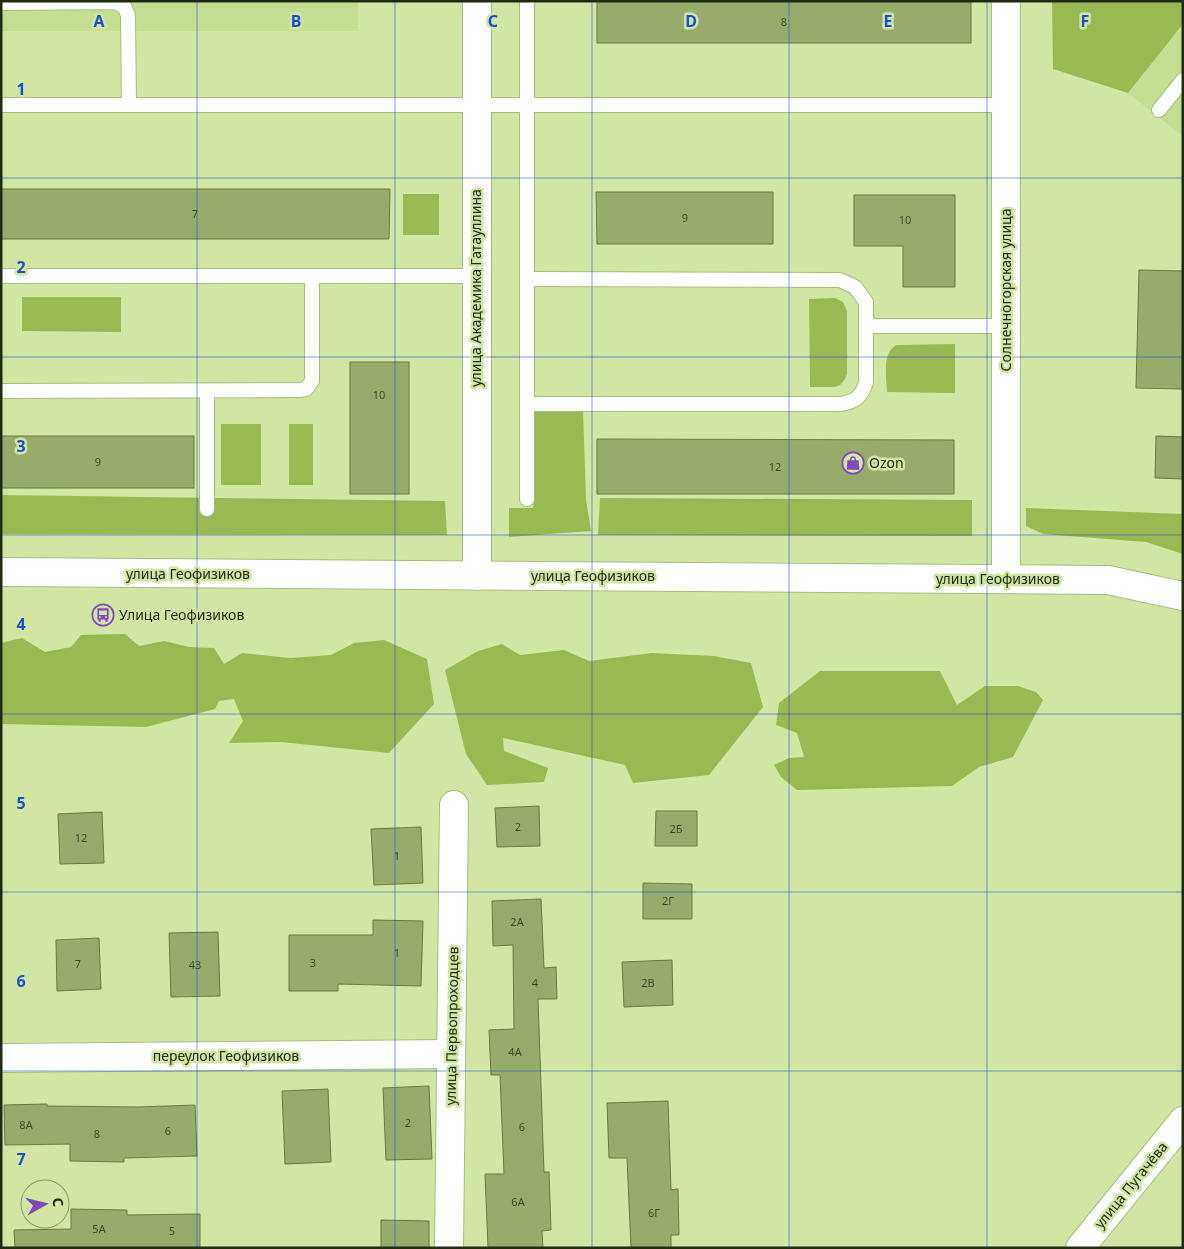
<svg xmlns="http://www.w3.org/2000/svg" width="1184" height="1249" viewBox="0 0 1184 1249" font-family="'Noto Sans',sans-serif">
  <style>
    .built { fill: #c5dd91 }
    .green { fill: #9bb952 }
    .building { fill: #97ac6a; stroke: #687b3b }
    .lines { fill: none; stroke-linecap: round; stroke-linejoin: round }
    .service-casing { stroke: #a9be7c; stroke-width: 16 }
    .minor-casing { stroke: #a9be7c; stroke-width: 30 }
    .tertiary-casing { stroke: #a9be7c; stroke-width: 30 }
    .primary-casing { stroke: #a9be7c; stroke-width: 30 }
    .service { stroke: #fff; stroke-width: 14 }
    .minor { stroke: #fff; stroke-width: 28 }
    .tertiary { stroke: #fff; stroke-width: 28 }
    .primary { stroke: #fff; stroke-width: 28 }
    .grid { fill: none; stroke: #1d4ed8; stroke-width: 1; stroke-opacity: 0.55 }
    .labels { text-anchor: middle; stroke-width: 5; stroke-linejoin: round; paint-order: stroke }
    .number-label { font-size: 11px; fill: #3f4a26 }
    .street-label { font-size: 14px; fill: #222a0f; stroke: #d0e6a2 }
    .poi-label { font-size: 14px; fill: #222a0f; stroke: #d0e6a2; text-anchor: start }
    .grid-label { font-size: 16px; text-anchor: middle; font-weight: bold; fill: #1d4ed8; stroke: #d0e6a2; stroke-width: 5; stroke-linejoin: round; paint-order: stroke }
  </style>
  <rect width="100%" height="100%" fill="#d0e6a2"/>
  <g class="built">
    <rect x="1" y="1" width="357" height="30"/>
    <path d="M1183 24V136L1128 93Z"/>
  </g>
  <g class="green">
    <path d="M1052 1H1183V24L1128 93 1053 69Z"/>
    <rect x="403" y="194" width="36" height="41"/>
    <path d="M22 297H121V332L22 331Z"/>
    <path d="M835 298 843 302 847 311V374L845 379 840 385 835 387H810L809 299Z"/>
    <path d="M955 344V393L887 392C887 377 881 352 897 345Z"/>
    <path d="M583 409 586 500 591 531 509 537V508H533L534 500 532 410Z"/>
    <rect x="221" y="424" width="40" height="61"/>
    <rect x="289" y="424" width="24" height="61"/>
    <path d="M1 495 445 501 447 535 1 534Z"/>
    <path d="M600 498 972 500V536L598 535Z"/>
    <path d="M1026 508 1183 514V554L1146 542 1043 534 1026 526Z"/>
    <path d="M125 634 139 646 164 641 189 647 214 648 224 664 242 653 290 658 331 655 354 643 384 640 427 659 434 704 389 753 281 742 229 743 243 721 234 699 219 701 215 709 146 727 1 724V643L22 638 45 652 71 647 81 635Z"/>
    <path d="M502 644 520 655 564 650 589 661 652 653 714 656 751 663 763 707 709 775 633 783 625 765 503 738 504 751 548 768 544 782 487 785 466 754 445 670 478 651Z"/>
    <path d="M820 671H940L957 705 985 686H1018L1036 692 1043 700 1013 757 979 767 952 786 797 790 781 777 774 765 789 758 804 757 797 733 776 725 779 703Z"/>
  </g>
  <g class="building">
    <rect x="597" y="1" width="374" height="42"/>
    <path d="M1 189H390L389 239H1Z"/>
    <path d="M596 192H773V244H597Z"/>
    <path d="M854 195H955V287H903V246H854Z"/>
    <path d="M1139 270 1183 271 1182 389 1136 388Z"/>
    <rect x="350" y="362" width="59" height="132"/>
    <rect x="1" y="436" width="193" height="52"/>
    <path d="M1156 436 1183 437V479L1155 478Z"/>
    <path d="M597 439 954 440V494H597Z"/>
    <path d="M539 806 540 846 497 847 495 808Z"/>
    <path d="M656 811H697V846H655Z"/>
    <path d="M102 812 104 863 60 864 58 814Z"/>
    <path d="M421 827 423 883 374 885 371 829Z"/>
    <path d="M643 883 692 884V919H643Z"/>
    <path d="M541 899 544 968 556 967 557 999H538L544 1172H549L551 1230 542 1231 543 1248H488L485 1174H504L500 1075H491L489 1030 514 1029 513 945 493 946 492 901Z"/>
    <path d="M373 920 423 921 421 986 338 984V991H289V935H373Z"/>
    <path d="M218 932 220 996 171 997 169 933Z"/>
    <path d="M99 938 101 989 57 991 56 940Z"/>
    <path d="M672 960 673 1005 624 1007 622 962Z"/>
    <path d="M429 1086 432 1159 386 1160 383 1088Z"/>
    <path d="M328 1089 331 1162 285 1164 282 1091Z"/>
    <path d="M668 1101 671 1190 678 1189 679 1235H671V1248H631L627 1158H609L607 1103Z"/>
    <path d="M47 1104V1106L138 1107 195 1105 197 1156 124 1158V1162L70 1161V1144L5 1145 4 1105Z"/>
    <path d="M71 1209 127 1210V1215L200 1214V1248H15L14 1230 71 1229Z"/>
    <path d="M381 1220 429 1221V1248H381Z"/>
  </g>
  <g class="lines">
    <g class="service-casing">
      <g id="service">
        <path d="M1 3 115 2 124 6 128 15 129 105"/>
        <path d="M1 105H1006"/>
        <path d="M1159 110 1183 80"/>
        <path d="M1 276H476"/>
        <path d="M866 326H1006"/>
        <path d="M1 391 299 390 306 389 312 381V276"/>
        <path d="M207 391V509"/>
        <path d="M527 404H840C855 402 862 397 866 382V302L855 287 840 280 527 279"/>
        <path d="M527 499V1"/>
      </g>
    </g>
    <g class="minor-casing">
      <g id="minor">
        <path d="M477 1V576"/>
        <path d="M1006 1V579"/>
        <path d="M1 1058 451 1054"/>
        <path d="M449 1248 454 805"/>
      </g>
    </g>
    <g class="tertiary-casing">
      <path id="tertiary" d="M1 572 1108 580 1183 596"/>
    </g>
    <g class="primary-casing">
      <path id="primary" d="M1080 1248 1183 1121"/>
    </g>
    <use href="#service" class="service"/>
    <use href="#minor" class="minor"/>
    <use href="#tertiary" class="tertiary"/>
    <use href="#primary" class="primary"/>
  </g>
  <path class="grid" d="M197 1V1248M395 1V1248M592 1V1248M789 1V1248M987 1V1248M1 178H1183M1 357H1183M1 535H1183M1 714H1183M1 892H1183M1 1071H1183"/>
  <defs>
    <g id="shop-ring" transform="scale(1.125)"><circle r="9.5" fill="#d0e6a2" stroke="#8248bf" stroke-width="1.5"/><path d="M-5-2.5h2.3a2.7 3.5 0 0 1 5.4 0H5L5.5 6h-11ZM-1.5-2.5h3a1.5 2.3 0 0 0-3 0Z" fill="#8248bf"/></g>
    <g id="bus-ring" transform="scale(1.125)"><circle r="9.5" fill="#d0e6a2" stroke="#8248bf" stroke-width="1.5"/><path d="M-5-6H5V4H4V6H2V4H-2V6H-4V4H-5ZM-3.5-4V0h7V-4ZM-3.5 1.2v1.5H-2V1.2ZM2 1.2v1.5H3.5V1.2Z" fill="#8248bf"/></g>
  </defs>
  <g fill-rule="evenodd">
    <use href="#shop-ring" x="853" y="463"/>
    <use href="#bus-ring" x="103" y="615"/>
  </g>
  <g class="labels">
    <g class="number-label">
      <text x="784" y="26">8</text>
      <text x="195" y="218">7</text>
      <text x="685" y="222">9</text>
      <text x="905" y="224">10</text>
      <text x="379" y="399">10</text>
      <text x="98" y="466">9</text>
      <text x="775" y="471">12</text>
      <text x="518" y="831">2</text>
      <text x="676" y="833">2Б</text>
      <text x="81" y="842">12</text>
      <text x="397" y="860">1</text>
      <text x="668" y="905">2Г</text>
      <text x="517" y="926">2А</text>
      <text x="397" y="957">1</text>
      <text x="313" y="967">3</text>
      <text x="78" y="968">7</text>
      <text x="195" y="969">43</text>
      <text x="535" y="987">4</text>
      <text x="648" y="987">2В</text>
      <text x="515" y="1056">4А</text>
      <text x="408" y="1127">2</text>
      <text x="26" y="1129">8А</text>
      <text x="522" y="1131">6</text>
      <text x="168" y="1135">6</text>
      <text x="97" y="1138">8</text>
      <text x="518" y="1206">6А</text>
      <text x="654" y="1217">6Г</text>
      <text x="99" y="1233">5А</text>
      <text x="172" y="1235">5</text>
    </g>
    <g class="street-label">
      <text transform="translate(476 288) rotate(-90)" y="5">улица Академика Гатауллина</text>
      <text transform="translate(1006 290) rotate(-90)" y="5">Солнечногорская улица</text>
      <text x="188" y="579">улица Геофизиков</text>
      <text x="593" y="581">улица Геофизиков</text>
      <text x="998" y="584">улица Геофизиков</text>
      <text transform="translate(452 1026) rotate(-89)" y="5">улица Первопроходцев</text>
      <text x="226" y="1061">переулок Геофизиков</text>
      <text transform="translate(1131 1185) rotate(-51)" y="5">улица Пугачёва</text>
    </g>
    <g class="poi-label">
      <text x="869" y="468">Ozon</text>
      <text x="119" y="620">Улица Геофизиков</text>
    </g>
  </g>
  <g class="grid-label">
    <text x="99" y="27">A</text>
    <text x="296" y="27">B</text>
    <text x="493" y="27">C</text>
    <text x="691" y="27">D</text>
    <text x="888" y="27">E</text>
    <text x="1085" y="27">F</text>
    <text x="21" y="95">1</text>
    <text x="21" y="273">2</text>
    <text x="21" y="452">3</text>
    <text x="21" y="630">4</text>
    <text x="21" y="809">5</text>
    <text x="21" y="987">6</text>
    <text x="21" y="1165">7</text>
  </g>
  <rect width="1184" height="1249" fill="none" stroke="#222a0f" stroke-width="5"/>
  <g transform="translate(45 1204) rotate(82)"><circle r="24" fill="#d0e6a2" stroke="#8a9b67"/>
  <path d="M0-4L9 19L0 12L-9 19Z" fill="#8248bf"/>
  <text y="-8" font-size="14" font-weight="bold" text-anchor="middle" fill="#222a0f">С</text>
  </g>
</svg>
